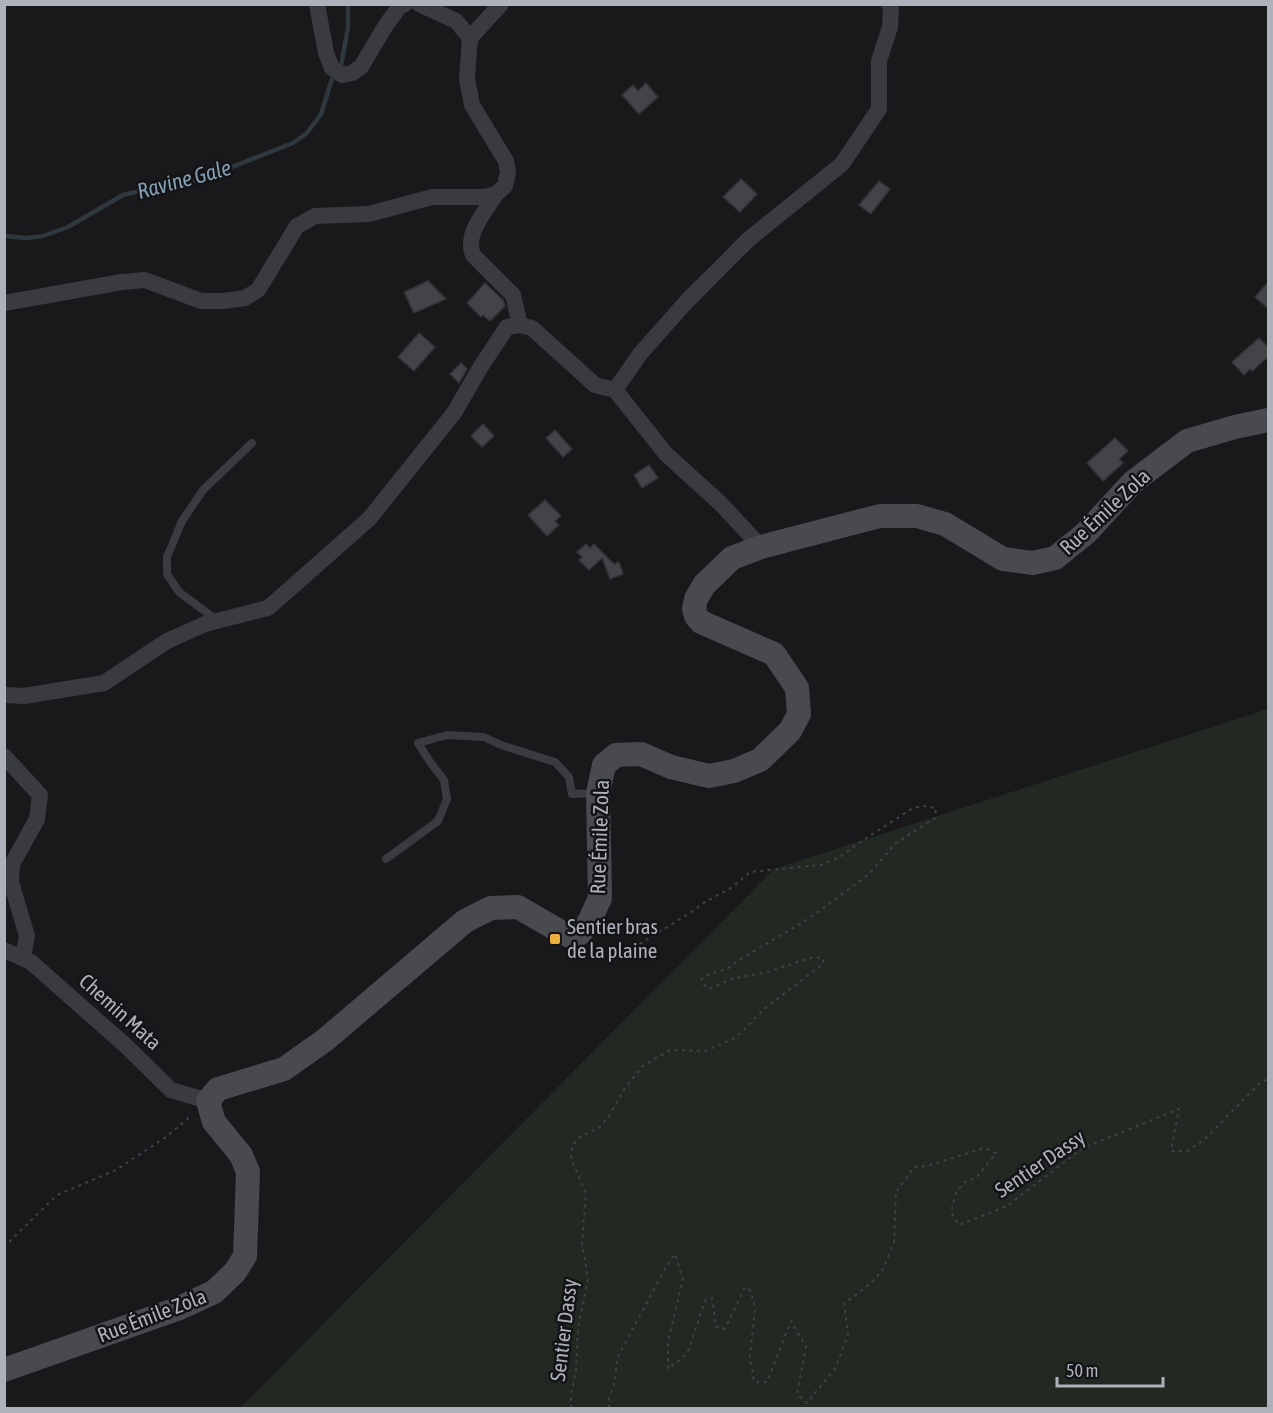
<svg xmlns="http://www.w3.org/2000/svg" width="1273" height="1413" viewBox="0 0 1273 1413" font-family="'Asap Condensed',sans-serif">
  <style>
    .green { fill: #212922 }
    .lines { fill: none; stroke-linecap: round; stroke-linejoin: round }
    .stream { stroke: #2f383f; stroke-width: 4.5 }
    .building { fill: #434448; stroke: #333337; stroke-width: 1.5 }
    .path { stroke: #404247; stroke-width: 2; stroke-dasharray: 3 4.5; stroke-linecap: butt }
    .service { stroke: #3a3b40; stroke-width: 8 }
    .minor { stroke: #3a3b40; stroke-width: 16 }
    .secondary { stroke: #484a50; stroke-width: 24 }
    .poi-dot { fill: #ecaf40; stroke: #141416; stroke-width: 2 }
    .labels { text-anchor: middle; stroke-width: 5; stroke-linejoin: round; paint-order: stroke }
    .street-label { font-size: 21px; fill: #acb1ba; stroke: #141416 }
    .poi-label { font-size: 21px; fill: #acb1ba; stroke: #141416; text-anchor: start }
    .water-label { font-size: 22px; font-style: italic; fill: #859fb4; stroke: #141416 }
  </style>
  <rect width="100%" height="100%" fill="#19191b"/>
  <path class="green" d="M1268 709V1408H240L774 869Z"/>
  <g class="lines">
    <g class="stream">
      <path d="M341 66 348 27V4"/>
      <path d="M4 236 27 238 43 236 68 227 123 195 157 187 201 179 293 143 307 133 321 114 332 79"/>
    </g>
  </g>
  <g class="building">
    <path d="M646 83 658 97 639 114 622 95 633 85 638 91Z"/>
    <path d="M741 179 757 194 740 212 723 197Z"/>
    <path d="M879 181 890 189 871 214 859 205Z"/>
    <path d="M428 281 446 299 414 313 404 292Z"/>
    <path d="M1269 281V309L1255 297Z"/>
    <path d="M485 283 503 300 505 306 490 321 483 315 481 317 467 303Z"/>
    <path d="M419 333 435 347 414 371 398 357Z"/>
    <path d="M1259 338 1269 348V356L1252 371 1250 369 1244 375 1232 362Z"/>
    <path d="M461 363 467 369 459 383 450 374Z"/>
    <path d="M483 424 494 436 482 447 471 436Z"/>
    <path d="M555 430 572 449 563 457 546 438Z"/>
    <path d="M1115 438 1128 451 1119 459 1123 463 1103 481 1087 463Z"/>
    <path d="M649 465 658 478 642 488 634 475Z"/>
    <path d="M545 500 561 516 555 521 559 525 547 536 528 515Z"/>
    <path d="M586 544 590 548 594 544 614 564 619 562 623 574 610 579 602 558 589 570 579 560 582 557 577 552Z"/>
  </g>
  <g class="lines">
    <g class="path">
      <path d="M4 1247 57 1195 116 1170 166 1137 192 1115"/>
      <path d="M571 1408V1395L576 1370 578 1329 588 1279 582 1242 586 1193 571 1159 572 1147 578 1138 600 1127 609 1116 625 1088 643 1066 670 1050 705 1051 733 1039 742 1032 764 1009 823 964V958L813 957 767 972 731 979 712 988 706 987 701 980 707 975 727 969 739 960 808 919 868 875 896 843 935 818 936 808 926 806 913 808 857 844 840 857 821 865 750 872 731 888 705 902 690 913 612 961 594 953"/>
      <path d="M609 1408V1399L615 1381 617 1358 666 1267 675 1254 683 1279 668 1341V1369L687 1354 705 1301 712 1298 716 1327 725 1329 745 1287 751 1291 755 1309 750 1356 754 1382H767L791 1321 806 1347 797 1394 807 1403 836 1367 848 1334 844 1304 871 1283 882 1271 894 1243 896 1192 914 1167 927 1166 984 1148 996 1153 976 1178 963 1183 956 1193 951 1212 959 1225 1007 1206 1083 1148 1179 1109 1171 1151H1187L1204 1140 1260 1083 1268 1079"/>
    </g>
    <g class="service">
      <path d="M218 621 179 592 167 574V557L182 521 203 490 252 443"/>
      <path d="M386 859 438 821 447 799 444 780 430 762 418 743 447 735 484 737 501 745 555 762 569 777 572 794 597 793"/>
    </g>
    <g class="minor">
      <path d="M317 4 326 53 332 68 342 75 352 73 361 67 386 25 400 6 405 4"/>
      <path d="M419 4 456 21 470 38"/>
      <path d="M496 194C486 211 464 234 473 255L513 295 520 325"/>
      <path d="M4 303 122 282 145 280 201 301H223L245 298 258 290 297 226 315 216 369 214 432 197H484L496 194 505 186 508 172 506 161 472 105 467 79 470 38 501 4"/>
      <path d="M615 390 640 354 687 301 749 239 842 164 879 109V61L890 27 891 10 889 4"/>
      <path d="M4 695 24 696 104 683 167 641 205 624 268 608 369 519 454 413 480 368 507 327 520 325 532 328 595 385 615 390 666 454 721 504 761 547"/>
      <path d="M4 756 40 795 37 819 12 864 11 882 27 936 23 957"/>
      <path d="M4 950 31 962 126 1046 171 1090 208 1101"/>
    </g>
    <path class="secondary" d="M4 1370 177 1309 214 1292 235 1272 245 1256 248 1172 241 1155 214 1122 208 1101 218 1089 284 1069 325 1040 465 921 491 908 518 907 561 932 570 936 579 934 589 922 600 898 598 793 604 765 616 755 641 754 671 767 709 776 734 771 760 760 790 731 799 714 797 688 774 654 701 622 696 616 694 609 696 599 704 585 732 558 761 547 880 516H917L945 524 1003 559 1033 563 1055 558 1086 533 1133 482 1187 441 1235 427 1268 420"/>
  </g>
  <rect class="poi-dot" x="549" y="933" width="12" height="12" rx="3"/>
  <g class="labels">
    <g class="street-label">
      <text transform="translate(1105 512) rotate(-43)" y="7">Rue Émile Zola</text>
      <text transform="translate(600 837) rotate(-88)" y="7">Rue Émile Zola</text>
      <text transform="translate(120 1012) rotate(42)" y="7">Chemin Mata</text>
      <text transform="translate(1040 1164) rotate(-34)" y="7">Sentier Dassy</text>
      <text transform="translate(152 1316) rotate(-21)" y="7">Rue Émile Zola</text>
      <text transform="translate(564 1330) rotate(-83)" y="7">Sentier Dassy</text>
    </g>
    <g class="poi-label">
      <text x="567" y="934">Sentier bras<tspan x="567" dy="24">de la plaine</tspan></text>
    </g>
    <g class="water-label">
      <text transform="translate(184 179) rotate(-15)" y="8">Ravine Gale</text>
    </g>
  </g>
  <rect width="1273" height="1413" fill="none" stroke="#acb1ba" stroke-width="12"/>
  <path d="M1057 1377v9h106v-9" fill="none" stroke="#acb1ba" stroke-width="3"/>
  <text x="1066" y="1377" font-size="18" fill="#acb1ba" stroke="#141416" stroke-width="4.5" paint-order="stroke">50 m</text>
</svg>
